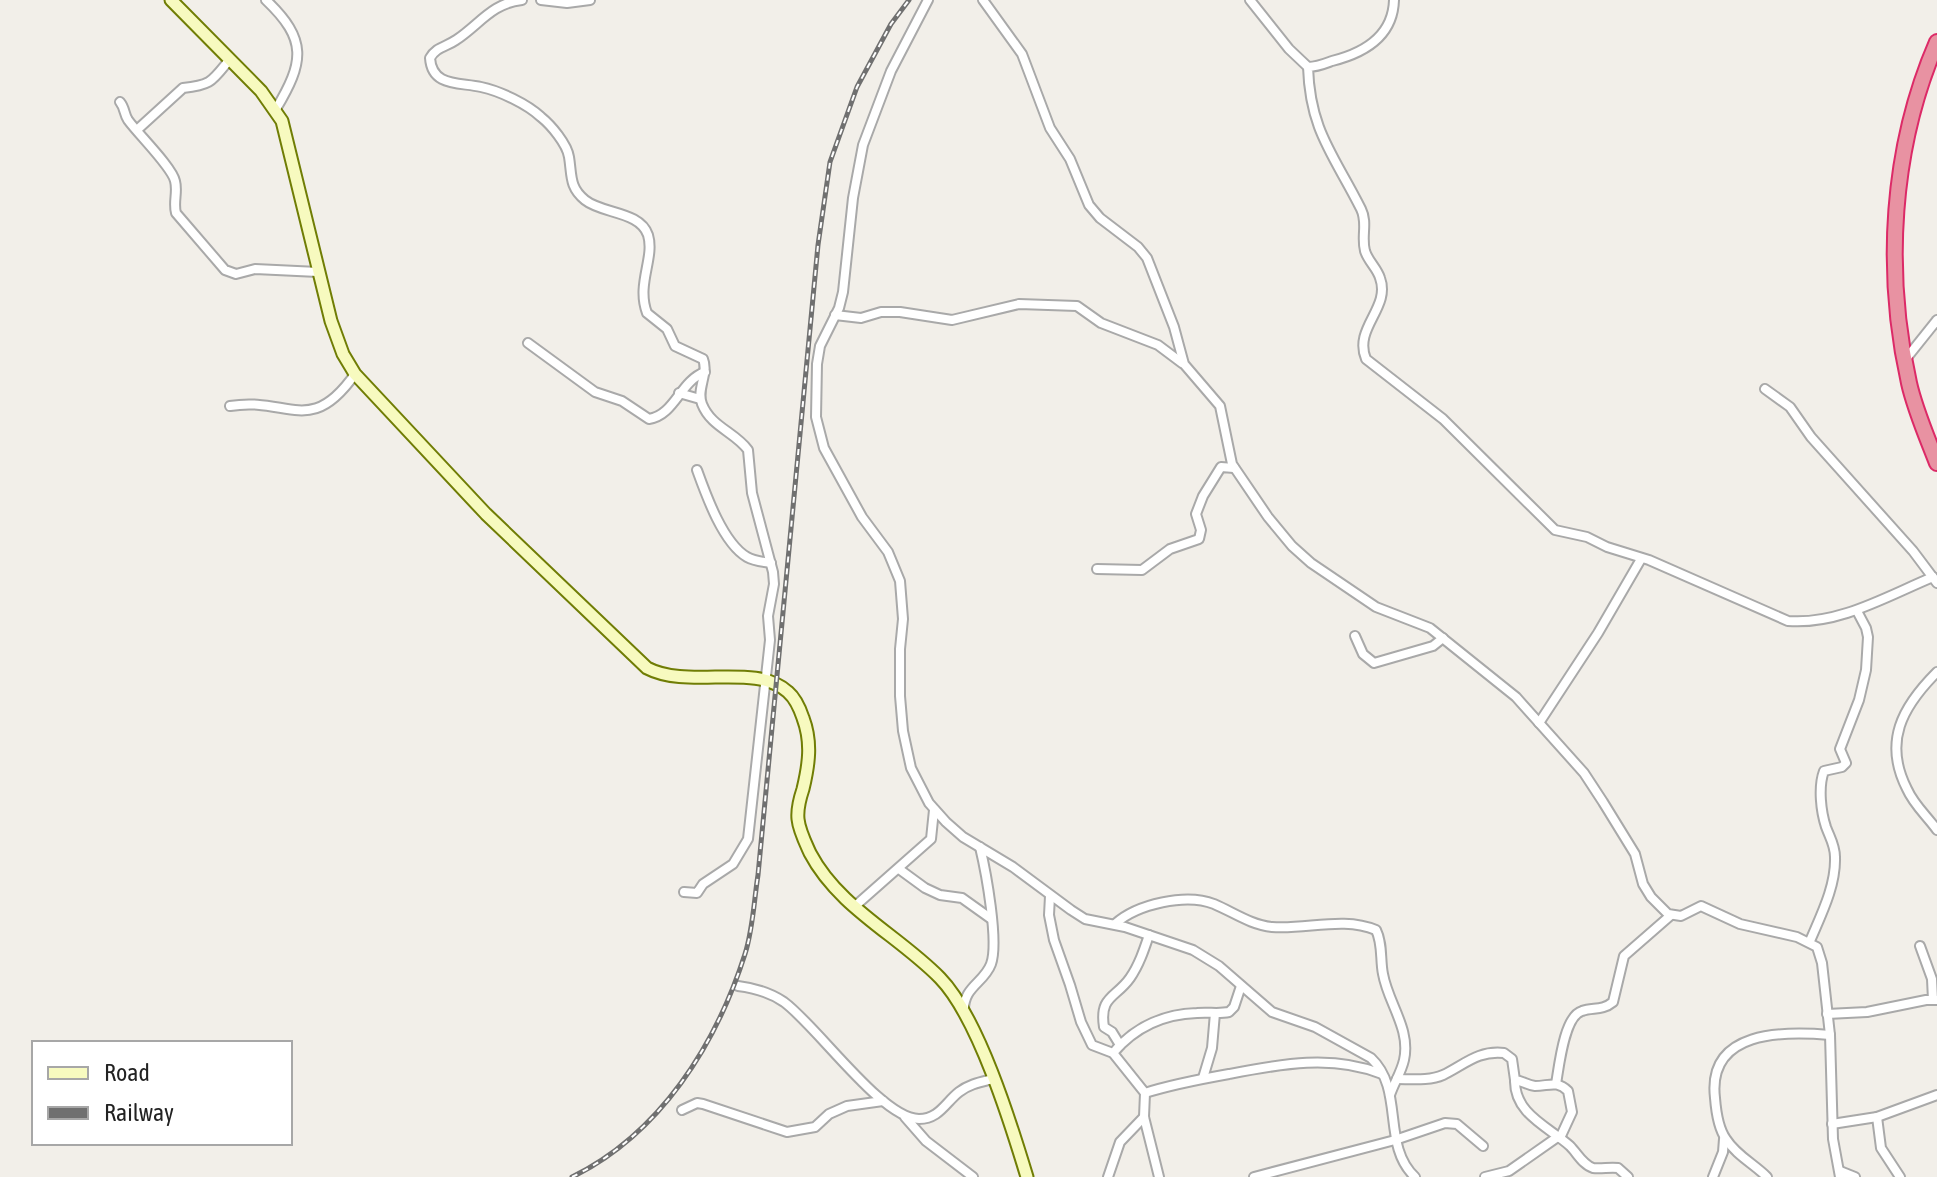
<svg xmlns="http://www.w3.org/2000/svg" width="1937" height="1177" viewBox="0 0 1937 1177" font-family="'Asap Condensed',sans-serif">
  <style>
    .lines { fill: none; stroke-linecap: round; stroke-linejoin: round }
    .street-casing { stroke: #a9a9a9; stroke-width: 12 }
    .secondary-casing { stroke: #707d05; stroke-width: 15 }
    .highway-casing { stroke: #dc2a67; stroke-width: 18 }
    .street { stroke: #fff; stroke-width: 8 }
    .secondary { stroke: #f7fabf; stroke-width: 11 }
    .highway { stroke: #e892a2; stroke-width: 14 }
    .rail-casing { stroke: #707070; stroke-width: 5 }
    .rail { stroke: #fff; stroke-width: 2; stroke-dasharray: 6; stroke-linecap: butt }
  </style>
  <rect width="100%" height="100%" fill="#f2efe9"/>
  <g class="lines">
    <g class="street-casing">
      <g id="street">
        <path d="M266 0C308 40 304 62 276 109"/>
        <path d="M522 0C492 3 479 25 456 40 446 47 436 47 430 58 432 87 459 82 481 87 500 91 527 104 541 117 551 125 567 144 569 157 572 175 569 187 585 200 602 214 640 211 648 235 655 258 636 284 647 313L667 329 675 346 703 359C709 374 696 389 702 404 711 427 735 432 748 450L752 493 773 572 774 584 768 616 770 640 748 839 733 864 703 884 697 893 684 892"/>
        <path d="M541 0 567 3 590 0"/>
        <path d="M928 0 891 71 863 145 853 198 843 292 839 308 820 346 817 364 816 417 824 448 862 517 888 552 900 581 903 619 900 649V696L903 731 911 768 929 803 946 822 963 837 1013 867 1071 910 1085 919 1125 927 1193 950 1219 966 1272 1012 1315 1027 1371 1058C1405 1090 1381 1145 1415 1177"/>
        <path d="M983 0 1022 54 1050 128 1070 159 1089 205 1100 218 1138 247 1147 258 1174 327 1184 364 1220 406 1232 464 1268 517 1292 546 1311 563 1376 607 1430 628 1516 697 1584 773 1603 802 1635 854 1643 884 1651 897 1668 914 1681 916 1701 906 1740 924 1797 937 1817 947 1822 963 1830 1035 1833 1139 1840 1177"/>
        <path d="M1250 0 1289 49 1308 67"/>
        <path d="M1394 0C1393 36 1364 53 1332 61 1324 64 1317 67 1308 67 1310 131 1334 155 1361 209 1368 223 1361 236 1365 251 1368 261 1377 268 1380 278 1391 308 1353 328 1366 359L1443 419 1555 530 1587 537 1607 547 1649 560 1788 621C1839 625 1887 596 1933 577"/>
        <path d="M120 102C125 108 124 114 128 120 138 134 172 167 175 181 178 192 173 202 176 213L225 270 236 274 255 269 318 272"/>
        <path d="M138 129 183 88C212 85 212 81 230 59"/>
        <path d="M835 315 861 318 881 312H900L952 320 1019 304 1077 306 1101 323 1158 345 1182 363"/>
        <path d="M528 343 595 392 622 401 649 419C675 415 680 381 705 372"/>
        <path d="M1905 360 1937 320"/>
        <path d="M1765 389 1790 407 1811 437 1913 551 1937 583"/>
        <path d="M679 393 700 399"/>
        <path d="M230 406C288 396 310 438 355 374"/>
        <path d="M697 470C706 495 723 543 747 557 754 561 763 562 771 563"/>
        <path d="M1097 569 1142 570 1170 549 1199 539 1201 530 1196 514 1203 496 1221 467 1234 468"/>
        <path d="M1355 636 1363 654 1374 663 1433 646 1443 638"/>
        <path d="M1937 672C1902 707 1883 742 1907 789 1914 805 1927 816 1937 830"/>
        <path d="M1539 723 1598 633 1641 559"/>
        <path d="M899 869 925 888 940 895 962 898 990 918"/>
        <path d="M1050 896 1049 915 1054 940 1070 985 1081 1022 1092 1045 1113 1053 1145 1093 1144 1117 1159 1177"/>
        <path d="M854 907 931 839 934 810"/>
        <path d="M1115 924C1137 904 1186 893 1214 904 1233 912 1251 925 1272 927 1306 930 1343 916 1376 930 1383 944 1380 960 1383 974 1388 1003 1411 1029 1404 1060 1401 1073 1394 1083 1390 1095"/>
        <path d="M1810 941C1821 915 1836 886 1835 857 1835 845 1830 838 1826 827 1821 812 1818 787 1824 771L1842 767 1846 763 1840 749 1859 700 1866 670 1868 637 1866 628 1857 611"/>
        <path d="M1920 946 1932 979 1933 1000"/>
        <path d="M738 986C754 988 771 993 784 1002 817 1026 882 1119 919 1119 939 1119 945 1103 959 1092 969 1084 981 1082 993 1079"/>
        <path d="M964 1011C963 987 984 983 991 964 999 942 986 872 980 847"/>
        <path d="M1827 1014 1867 1012 1926 1000H1937"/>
        <path d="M1120 1045 1112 1032 1104 1027C1099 996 1116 998 1130 978 1139 965 1144 950 1149 935"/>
        <path d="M1113 1053C1135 1027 1164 1014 1197 1013 1208 1012 1219 1014 1229 1012L1234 1007 1241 986"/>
        <path d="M1203 1078 1212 1048 1215 1013"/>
        <path d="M1397 1079C1411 1079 1430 1081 1443 1075 1464 1065 1478 1050 1504 1053L1512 1059 1515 1080C1523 1081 1527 1085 1535 1086 1549 1086 1557 1080 1568 1091L1572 1112 1560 1138"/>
        <path d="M1515 1080C1514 1114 1549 1127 1570 1146 1577 1153 1583 1165 1593 1168 1601 1169 1610 1167 1618 1168L1628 1177"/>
        <path d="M1556 1084C1559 1067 1564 1016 1582 1011 1593 1007 1602 1011 1613 1002L1624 956 1671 915"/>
        <path d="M1145 1093C1173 1084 1201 1079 1229 1074 1281 1064 1332 1054 1382 1074"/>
        <path d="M682 1110 697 1103 703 1104 787 1132 815 1127 829 1114 847 1106 883 1101"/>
        <path d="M905 1117 926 1141 973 1177"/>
        <path d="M1877 1117 1881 1148 1900 1177"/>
        <path d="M1832 1124 1877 1117 1937 1095"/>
        <path d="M1840 1171 1855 1177"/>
        <path d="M1108 1177 1120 1142 1144 1117"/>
        <path d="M1254 1177 1395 1140 1445 1123 1457 1124 1483 1146"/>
        <path d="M1485 1177 1509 1171 1559 1136"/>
        <path d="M1713 1177 1723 1152 1724 1139"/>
        <path d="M1767 1177C1754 1164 1736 1155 1726 1139 1718 1128 1716 1111 1715 1098 1707 1030 1783 1031 1830 1035"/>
      </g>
    </g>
    <g class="secondary-casing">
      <path id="secondary" d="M171 0 261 91 282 121 331 321 343 354 355 374 486 514 647 668C689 690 755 662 788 692 795 698 800 709 803 718 812 742 809 764 803 789 800 798 797 809 798 819 799 830 805 842 810 853 839 908 898 935 940 978 978 1017 1011 1124 1027 1177"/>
    </g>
    <g class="highway-casing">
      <path id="highway" d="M1937 42C1891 148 1884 271 1909 383 1915 410 1927 437 1937 463"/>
    </g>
    <use href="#street" class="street"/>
    <use href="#secondary" class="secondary"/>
    <use href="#highway" class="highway"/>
    <g class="rail-casing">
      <path id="rail" d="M572 1177C660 1134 716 1045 745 954 753 929 754 900 758 875L818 245 830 162 857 87 891 24 909 0"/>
    </g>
    <use href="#rail" class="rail"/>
  </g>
  <rect x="32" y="1041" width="260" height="104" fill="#ffffff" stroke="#a7a7a7" stroke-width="2"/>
  <rect x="48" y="1067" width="40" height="12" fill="#f7fabf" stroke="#a7a7a7" stroke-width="2"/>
  <text x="104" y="1081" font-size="24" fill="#222222">Road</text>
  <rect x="48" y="1107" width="40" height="12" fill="#707070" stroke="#a7a7a7" stroke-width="2"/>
  <text x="104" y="1121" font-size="24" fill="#222222">Railway</text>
</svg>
